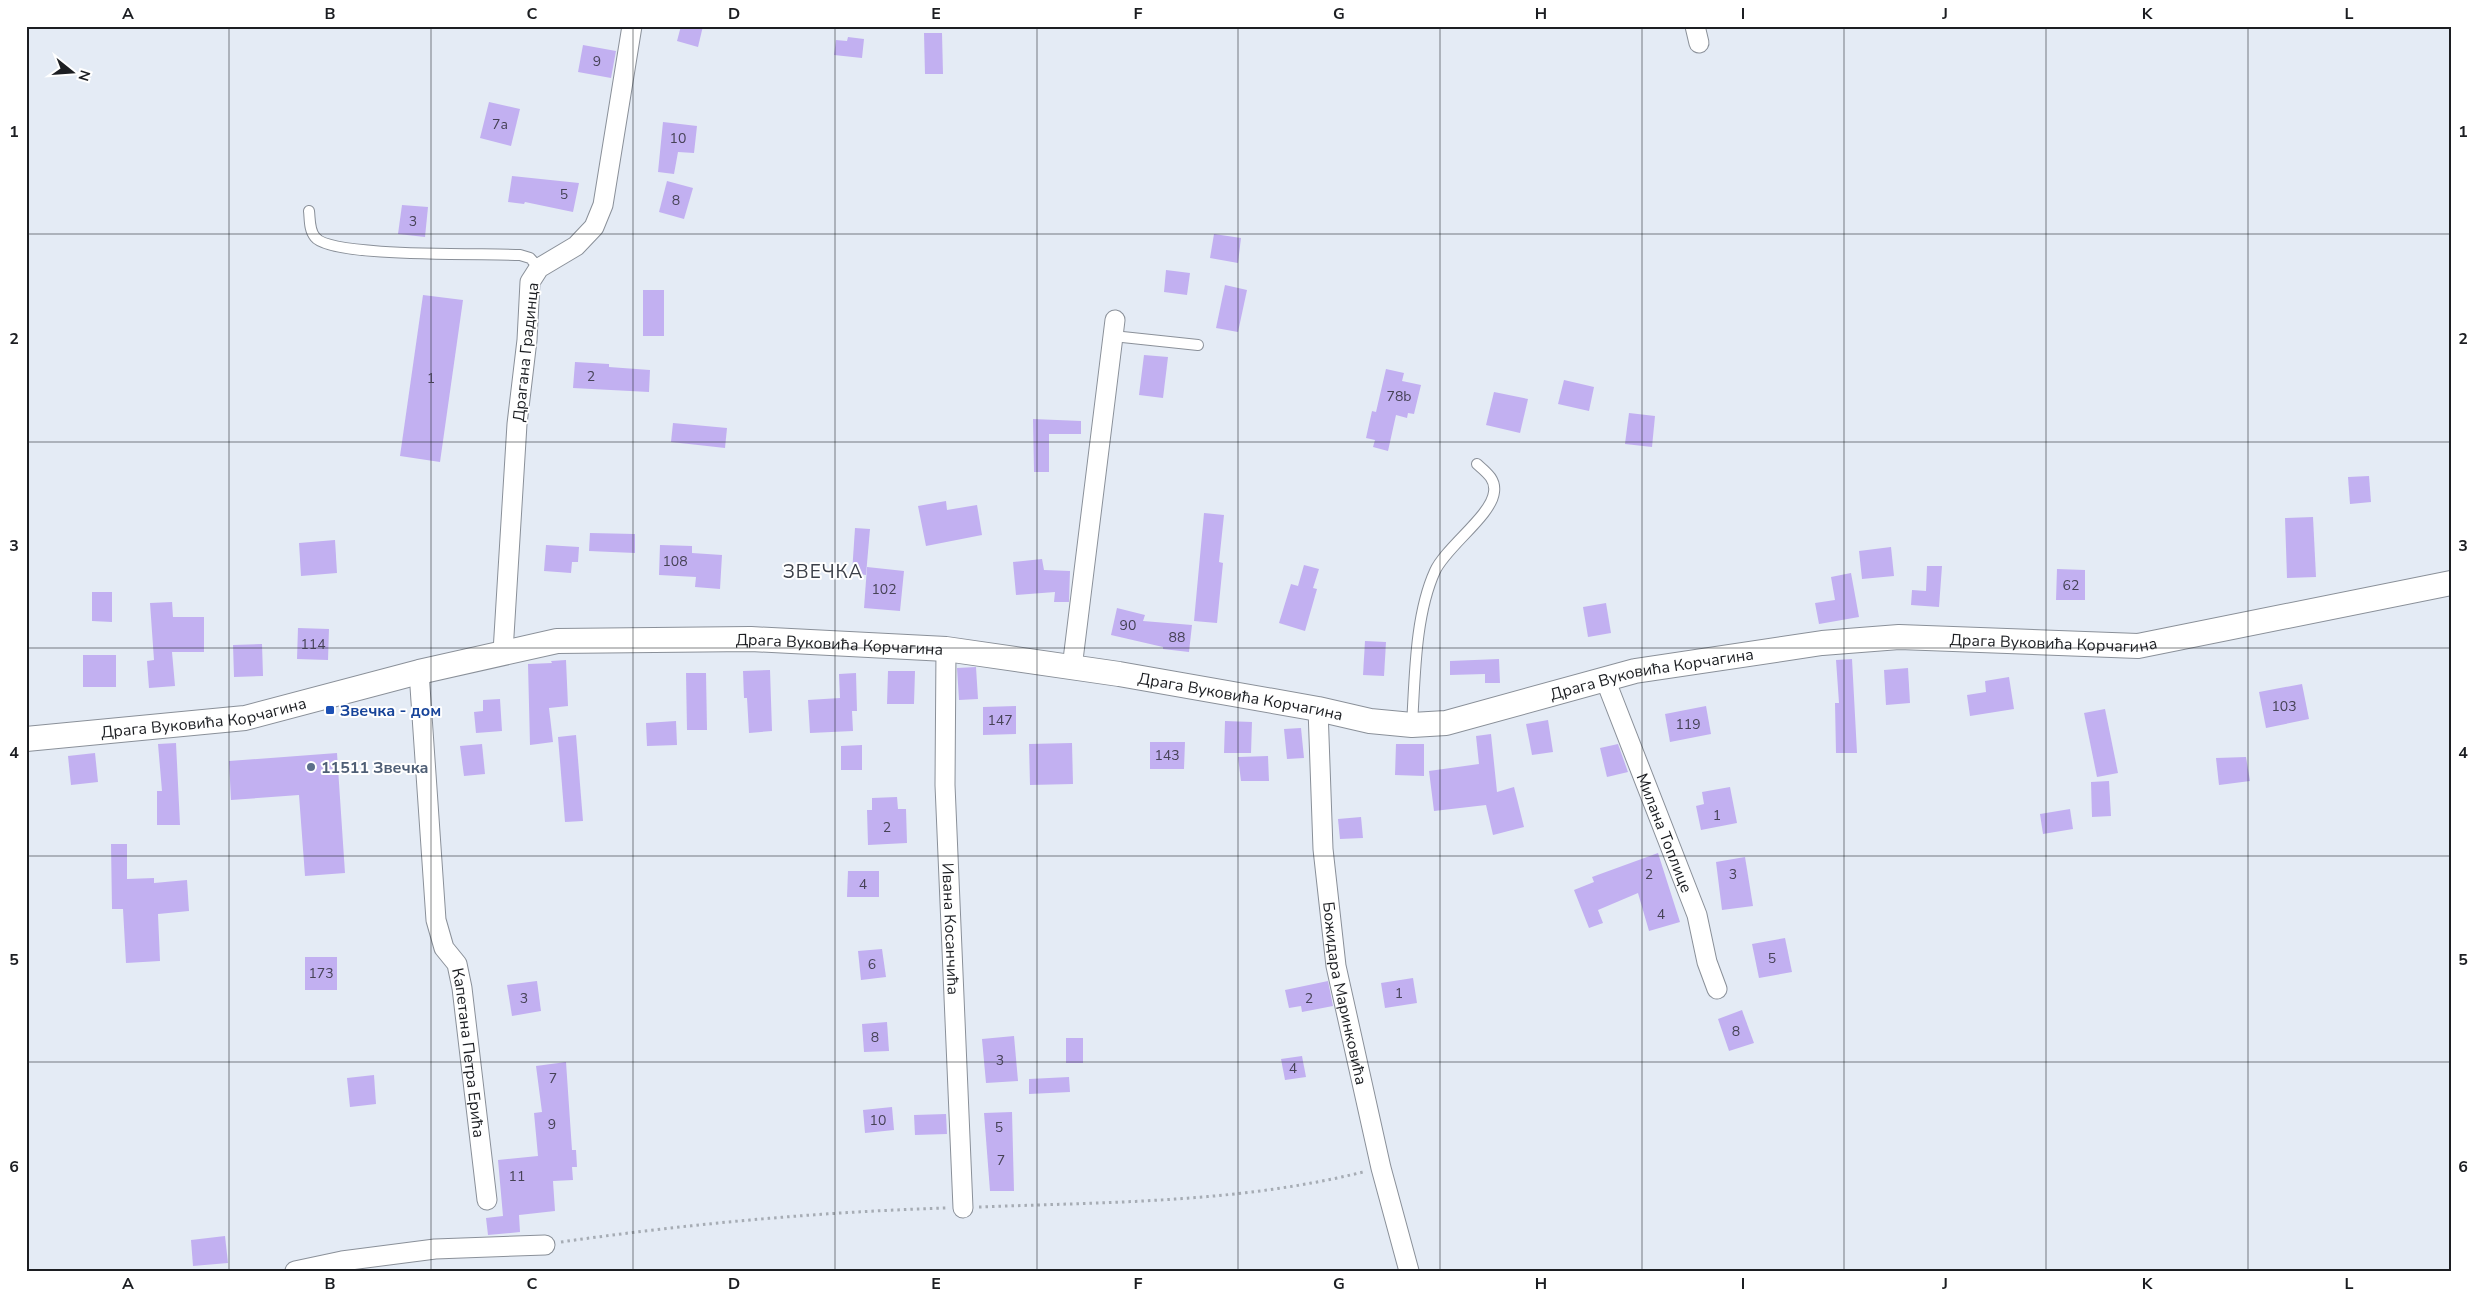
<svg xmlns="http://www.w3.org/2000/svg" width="2477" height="1297" viewBox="0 0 2477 1297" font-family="'Nunito Sans',sans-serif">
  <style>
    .building { fill: #c2b0f1 }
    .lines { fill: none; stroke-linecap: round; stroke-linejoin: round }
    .service-casing { stroke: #8a9099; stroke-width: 12 }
    .minor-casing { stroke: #8a9099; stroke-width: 21 }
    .tertiary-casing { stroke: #8a9099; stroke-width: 26 }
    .path { stroke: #a6acb4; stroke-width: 3; stroke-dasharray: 2.5 4; stroke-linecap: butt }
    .service { stroke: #fff; stroke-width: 10 }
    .minor { stroke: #fff; stroke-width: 19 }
    .tertiary { stroke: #fff; stroke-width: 24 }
    .grid { fill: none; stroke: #1c1e22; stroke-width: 1; stroke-opacity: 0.55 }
    .transit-dot { fill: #1a4fb4; stroke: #fff; stroke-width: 2 }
    .service-dot { fill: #5c6f8a; stroke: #fff; stroke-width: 2 }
    .labels { text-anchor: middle; stroke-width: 4; stroke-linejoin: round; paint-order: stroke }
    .number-label { font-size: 14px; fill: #464256 }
    .street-label { font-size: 16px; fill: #1c1e22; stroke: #fff }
    .transit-label { font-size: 16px; font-weight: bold; fill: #164399; stroke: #fff; text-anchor: start }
    .service-label { font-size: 16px; font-weight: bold; fill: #4e5e75; stroke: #fff; text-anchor: start }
    .quarter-label { font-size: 19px; letter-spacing: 1px; fill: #3b3f48; stroke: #fff }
    .neatline { fill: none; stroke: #1c1e22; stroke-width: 2 }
    .grid-label { font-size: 16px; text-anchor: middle; font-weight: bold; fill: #1c1e22 }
  </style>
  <rect width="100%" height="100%" fill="#e4ebf5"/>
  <g class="building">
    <path d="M681 26H703L698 47 677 41Z"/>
    <path d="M924 33H942L943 74H925Z"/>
    <path d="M848 37 864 39 862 58 834 55 836 40 847 41Z"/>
    <path d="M583 45 616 51 611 78 578 72Z"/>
    <path d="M489 102 520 109 511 146 480 138Z"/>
    <path d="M663 122 697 126 694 153 678 152 674 174 658 172Z"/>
    <path d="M512 176 579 183 573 212 525 202 524 204 508 202Z"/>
    <path d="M667 181 693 188 684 219 659 212Z"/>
    <path d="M402 205 428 207 425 237 398 234Z"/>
    <path d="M1214 234 1241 238 1238 263 1210 258Z"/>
    <path d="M1166 270 1190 273 1187 295 1164 292Z"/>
    <path d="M1225 285 1247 290 1238 332 1216 328Z"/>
    <rect x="643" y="290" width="21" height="46"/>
    <path d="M423 295 463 300 440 462 400 456Z"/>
    <path d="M1144 355 1168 357 1163 398 1139 395Z"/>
    <path d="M575 362 609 364V367L650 370 649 392 573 388Z"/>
    <path d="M1386 369 1404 373 1402 381 1421 385 1414 414 1408 413 1407 418 1396 415 1388 451 1373 447 1375 440 1366 438 1372 411 1376 412Z"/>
    <path d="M1564 380 1594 387 1589 411 1558 404Z"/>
    <path d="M1494 392 1528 399 1520 433 1486 425Z"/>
    <path d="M1629 413 1655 416 1652 447 1625 444Z"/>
    <path d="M1033 419 1081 421V434H1049V472H1034Z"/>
    <path d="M673 423 727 428 725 448 671 442Z"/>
    <path d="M2369 476 2371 502 2350 504 2348 477Z"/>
    <path d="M946 501 947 510 977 505 982 535 926 546 918 506Z"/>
    <path d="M1204 513 1224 515 1219 562 1223 563 1217 623 1194 621Z"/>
    <path d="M2313 517 2316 577 2287 578 2285 518Z"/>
    <path d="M855 528 870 529 866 575 852 573Z"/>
    <path d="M590 533 635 534V553L589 551Z"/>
    <path d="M335 540 337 573 301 576 299 543Z"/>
    <path d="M546 545 579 547 578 562H572L571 573 544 571Z"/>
    <path d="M660 545 692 546V553L722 555 720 589 695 587 696 577 659 575Z"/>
    <path d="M1891 547 1894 576 1862 579 1859 551Z"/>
    <path d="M1042 559 1044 570 1070 571 1069 602H1054L1055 592 1016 595 1013 562Z"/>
    <path d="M1304 565 1319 569 1313 588 1317 589 1305 631 1279 623 1291 584 1298 586Z"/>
    <path d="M1927 566H1942L1939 607 1911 605 1912 590 1926 591Z"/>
    <path d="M867 567 904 571 900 611 864 608Z"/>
    <path d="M2057 569 2085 570V600H2056Z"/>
    <path d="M1851 573 1859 617 1819 624 1815 603 1835 600 1831 577Z"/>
    <path d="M92 592H112V622L92 621Z"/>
    <path d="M172 602 173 617H204V652H172L175 686 149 688 147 661 154 660 150 603Z"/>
    <path d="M1606 603 1611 633 1588 637 1583 607Z"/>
    <path d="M1117 608 1145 615 1143 621 1192 625 1189 652 1163 649V647L1111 635Z"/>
    <path d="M298 628 329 629 328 660 297 659Z"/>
    <path d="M1365 641 1386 642 1384 676 1363 675Z"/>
    <path d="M262 644 263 676 234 677 233 645Z"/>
    <rect x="83" y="655" width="33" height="32"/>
    <path d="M1499 659 1500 683H1485V674L1450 675V661Z"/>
    <path d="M1852 659 1857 753H1836L1835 703H1839L1836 660Z"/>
    <path d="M566 660 568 706 549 708 553 742 530 745 528 664 552 663 551 661Z"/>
    <path d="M976 667 978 699 959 700 957 668Z"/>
    <path d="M1908 668 1910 703 1886 705 1884 670Z"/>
    <path d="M770 670 772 731 749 733 747 698H744L743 671Z"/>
    <path d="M888 671H915L914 704H887Z"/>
    <path d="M686 673H706L707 730H687Z"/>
    <path d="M856 673 857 711H852L853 731 810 733 808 700 840 698 839 674Z"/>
    <path d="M2009 677 2014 709 1970 716 1967 695 1986 692 1985 681Z"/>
    <path d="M2302 684 2309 719 2266 728 2259 692Z"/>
    <path d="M500 699 502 731 476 733 474 712 483 711V700Z"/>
    <path d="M1016 706V734L983 735V707Z"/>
    <path d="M1706 706 1711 734 1670 742 1665 714Z"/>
    <path d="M2105 709 2118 773 2097 777 2084 713Z"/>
    <path d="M1548 720 1553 752 1532 755 1526 724Z"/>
    <path d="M676 721 677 745 647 746 646 723Z"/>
    <path d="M1225 721 1252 722 1251 753H1224Z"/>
    <path d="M1301 728 1304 758 1287 759 1284 729Z"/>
    <path d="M1491 734 1497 792 1514 787 1524 827 1493 835 1486 805 1434 811 1429 771 1479 764 1476 736Z"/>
    <path d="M576 735 583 821 565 822 558 737Z"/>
    <path d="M1150 742H1185L1184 769H1150Z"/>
    <path d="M176 743 180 825H157V791H162L158 744Z"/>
    <path d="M1072 743 1073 784 1030 785 1029 744Z"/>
    <path d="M482 744 485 774 464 776 460 746Z"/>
    <path d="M1396 744H1424V776L1395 775Z"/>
    <path d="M1618 744 1628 772 1607 777 1600 748Z"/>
    <path d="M862 745V770H841V746Z"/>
    <path d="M95 753 98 782 71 785 68 756Z"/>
    <path d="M337 753 345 873 305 876 299 795 231 800 229 761Z"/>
    <path d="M1268 756 1269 781H1241L1238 757Z"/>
    <path d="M2246 757 2250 781 2219 785 2216 758Z"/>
    <path d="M2109 781 2111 816 2092 817 2091 782Z"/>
    <path d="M1730 787 1737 823 1701 830 1696 806 1704 804 1702 792Z"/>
    <path d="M897 797 898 809H906L907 843 868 845 867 810H872V798Z"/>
    <path d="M2070 809 2073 829 2043 834 2040 814Z"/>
    <path d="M1361 817 1363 838 1340 839 1338 819Z"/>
    <path d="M111 844H127V879L154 878V883L187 880 189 911 158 914 160 961 126 963 123 909H112Z"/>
    <path d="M1658 853 1680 922 1649 931 1638 893 1598 910 1603 923 1589 928 1574 890 1594 882 1592 877Z"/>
    <path d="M1745 857 1753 906 1722 910 1716 862Z"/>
    <path d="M848 871H879V897H847Z"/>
    <path d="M1785 938 1792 972 1759 978 1752 944Z"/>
    <path d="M882 949 886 977 861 980 858 951Z"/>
    <rect x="305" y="957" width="32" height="33"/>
    <path d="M1413 978 1417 1003 1385 1008 1381 983Z"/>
    <path d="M537 981 541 1011 512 1016 507 985Z"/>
    <path d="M1328 981 1333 1006 1302 1012 1301 1006 1289 1008 1285 990Z"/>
    <path d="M1742 1010 1754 1043 1729 1051 1718 1019Z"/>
    <path d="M887 1022 889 1051 864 1052 862 1024Z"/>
    <path d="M1014 1036 1018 1081 986 1083 982 1039Z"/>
    <rect x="1066" y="1038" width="17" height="25"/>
    <path d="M1302 1056 1306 1077 1285 1080 1281 1059Z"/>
    <path d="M566 1062 572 1150H576L577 1167H572L573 1180 553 1181 555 1211 519 1215 520 1232 488 1235 486 1218 503 1216 498 1160 538 1156 534 1113 542 1112 536 1066Z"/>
    <path d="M374 1075 376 1104 350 1107 347 1078Z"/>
    <path d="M1069 1077 1070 1092 1029 1094V1079Z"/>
    <path d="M892 1107 894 1130 865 1133 863 1110Z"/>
    <path d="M1012 1112 1014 1191H990L984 1113Z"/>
    <path d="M946 1114 947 1134 915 1135 914 1115Z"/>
    <path d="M225 1236 228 1263 193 1266 191 1240Z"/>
  </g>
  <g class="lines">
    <g class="service-casing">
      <g id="service">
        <path d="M309 211C310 219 309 230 315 237 330 258 487 253 520 255L530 258 539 268"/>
        <path d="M1113 336 1198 345"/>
        <path d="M1412 725C1415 676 1415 615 1435 571 1446 547 1492 515 1494 492 1496 479 1486 472 1477 464"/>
      </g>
    </g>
    <g class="minor-casing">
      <g id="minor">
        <path d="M1695 26 1699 43"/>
        <path id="s1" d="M946 649 945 785 963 1208"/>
        <path d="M503 652 517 424 527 340 530 282 539 268 576 246 594 227 603 205 632 26"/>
        <path d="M1072 668 1115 320"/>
        <path id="s2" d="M419 672 436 920 444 948 457 964 462 988 487 1200"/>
        <path id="s3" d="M1605 679 1697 915 1707 962 1717 989"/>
        <path id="s4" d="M1318 709 1323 849 1336 966 1381 1168 1409 1271"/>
        <path d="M295 1271 342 1261 435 1249 545 1245"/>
      </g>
    </g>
    <g class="tertiary-casing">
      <g id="tertiary">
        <path id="s5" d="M26 739 245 718 419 672 557 641 751 639 946 649 1119 674 1318 709 1370 721 1412 725 1446 723 1635 671 1822 643 1899 637 2138 646 2451 583"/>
      </g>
    </g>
    <g class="path">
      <path d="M979 1207C1108 1202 1238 1203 1363 1172"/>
      <path d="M561 1242C688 1224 817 1212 946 1208"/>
    </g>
    <use href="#service" class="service"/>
    <use href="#minor" class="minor"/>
    <use href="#tertiary" class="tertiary"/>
  </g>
  <path class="grid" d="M229 26V1271M431 26V1271M633 26V1271M835 26V1271M1037 26V1271M1238 26V1271M1440 26V1271M1642 26V1271M1844 26V1271M2046 26V1271M2248 26V1271M26 234H2451M26 442H2451M26 648H2451M26 856H2451M26 1062H2451"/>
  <rect class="transit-dot" x="325" y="705" width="10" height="10" rx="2.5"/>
  <circle class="service-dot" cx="311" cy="767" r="5"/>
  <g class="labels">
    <g class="number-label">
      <text x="597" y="66">9</text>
      <text x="500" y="129">7a</text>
      <text x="678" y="143">10</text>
      <text x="564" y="199">5</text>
      <text x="676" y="205">8</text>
      <text x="413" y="226">3</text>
      <text x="591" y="381">2</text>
      <text x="431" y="383">1</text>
      <text x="1399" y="401">78b</text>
      <text x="675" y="566">108</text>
      <text x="2071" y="590">62</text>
      <text x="884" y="594">102</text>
      <text x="1128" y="630">90</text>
      <text x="1177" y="642">88</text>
      <text x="313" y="649">114</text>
      <text x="2284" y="711">103</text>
      <text x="1000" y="725">147</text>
      <text x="1688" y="729">119</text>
      <text x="1167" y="760">143</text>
      <text x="1717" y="820">1</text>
      <text x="887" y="832">2</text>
      <text x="1649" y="879">2</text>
      <text x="1733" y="879">3</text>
      <text x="863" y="889">4</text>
      <text x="1661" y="919">4</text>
      <text x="1772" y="963">5</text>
      <text x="872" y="969">6</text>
      <text x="321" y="978">173</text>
      <text x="1399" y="998">1</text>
      <text x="524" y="1003">3</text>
      <text x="1309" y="1003">2</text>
      <text x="1736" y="1036">8</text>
      <text x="875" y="1042">8</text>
      <text x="1000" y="1065">3</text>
      <text x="1293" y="1073">4</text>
      <text x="553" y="1083">7</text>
      <text x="878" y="1125">10</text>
      <text x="552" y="1129">9</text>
      <text x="999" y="1132">5</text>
      <text x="1001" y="1165">7</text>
      <text x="517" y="1181">11</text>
    </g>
    <g class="street-label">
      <text transform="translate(525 352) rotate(-84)" y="6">Драгана Градинца</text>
      <text dy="6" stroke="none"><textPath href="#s5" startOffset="2054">Драга Вуковића Корчагина</textPath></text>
      <text dy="6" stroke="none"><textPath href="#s5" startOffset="824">Драга Вуковића Корчагина</textPath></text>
      <text dy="6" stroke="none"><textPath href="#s5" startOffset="1649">Драга Вуковића Корчагина</textPath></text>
      <text dy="6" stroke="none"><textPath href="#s5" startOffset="1229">Драга Вуковића Корчагина</textPath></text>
      <text dy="6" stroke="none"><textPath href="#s5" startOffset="179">Драга Вуковића Корчагина</textPath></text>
      <text dy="6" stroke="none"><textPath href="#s3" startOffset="165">Милана Топлице</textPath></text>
      <text dy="6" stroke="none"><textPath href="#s1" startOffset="280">Ивана Косанчића</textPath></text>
      <text dy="6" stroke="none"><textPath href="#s4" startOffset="286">Божидара Маринковића</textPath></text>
      <text dy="6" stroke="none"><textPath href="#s2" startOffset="388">Капетана Петра Ерића</textPath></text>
    </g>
    <g class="transit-label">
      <text x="340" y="716">Звечка - дом</text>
    </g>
    <g class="service-label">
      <text x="321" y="773">11511 Звечка</text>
    </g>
    <g class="quarter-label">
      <text x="823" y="578">ЗВЕЧКА</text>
    </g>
  </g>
  <rect width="2477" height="1297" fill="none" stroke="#ffffff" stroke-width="55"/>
  <g transform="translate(72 72) rotate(107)" stroke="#ffffff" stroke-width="4" paint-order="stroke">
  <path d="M0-4L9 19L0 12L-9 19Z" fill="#1c1e22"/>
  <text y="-8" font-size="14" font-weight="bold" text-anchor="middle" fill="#1c1e22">N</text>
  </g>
  <rect x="28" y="28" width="2422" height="1242" class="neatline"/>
  <g class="grid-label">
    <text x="128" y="19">A</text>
    <text x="330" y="19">B</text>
    <text x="532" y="19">C</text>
    <text x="734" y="19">D</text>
    <text x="936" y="19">E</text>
    <text x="1138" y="19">F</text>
    <text x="1339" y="19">G</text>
    <text x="1541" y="19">H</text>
    <text x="1743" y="19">I</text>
    <text x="1945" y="19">J</text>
    <text x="2147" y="19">K</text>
    <text x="2349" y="19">L</text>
    <text x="14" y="137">1</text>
    <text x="2463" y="137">1</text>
    <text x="14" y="344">2</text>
    <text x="2463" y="344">2</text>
    <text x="14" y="551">3</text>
    <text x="2463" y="551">3</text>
    <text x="14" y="758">4</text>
    <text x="2463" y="758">4</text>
    <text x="14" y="965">5</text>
    <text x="2463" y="965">5</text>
    <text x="14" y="1172">6</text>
    <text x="2463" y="1172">6</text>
    <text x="128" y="1289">A</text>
    <text x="330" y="1289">B</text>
    <text x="532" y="1289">C</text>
    <text x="734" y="1289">D</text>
    <text x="936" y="1289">E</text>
    <text x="1138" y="1289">F</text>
    <text x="1339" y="1289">G</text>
    <text x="1541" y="1289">H</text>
    <text x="1743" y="1289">I</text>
    <text x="1945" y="1289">J</text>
    <text x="2147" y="1289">K</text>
    <text x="2349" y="1289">L</text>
  </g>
</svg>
